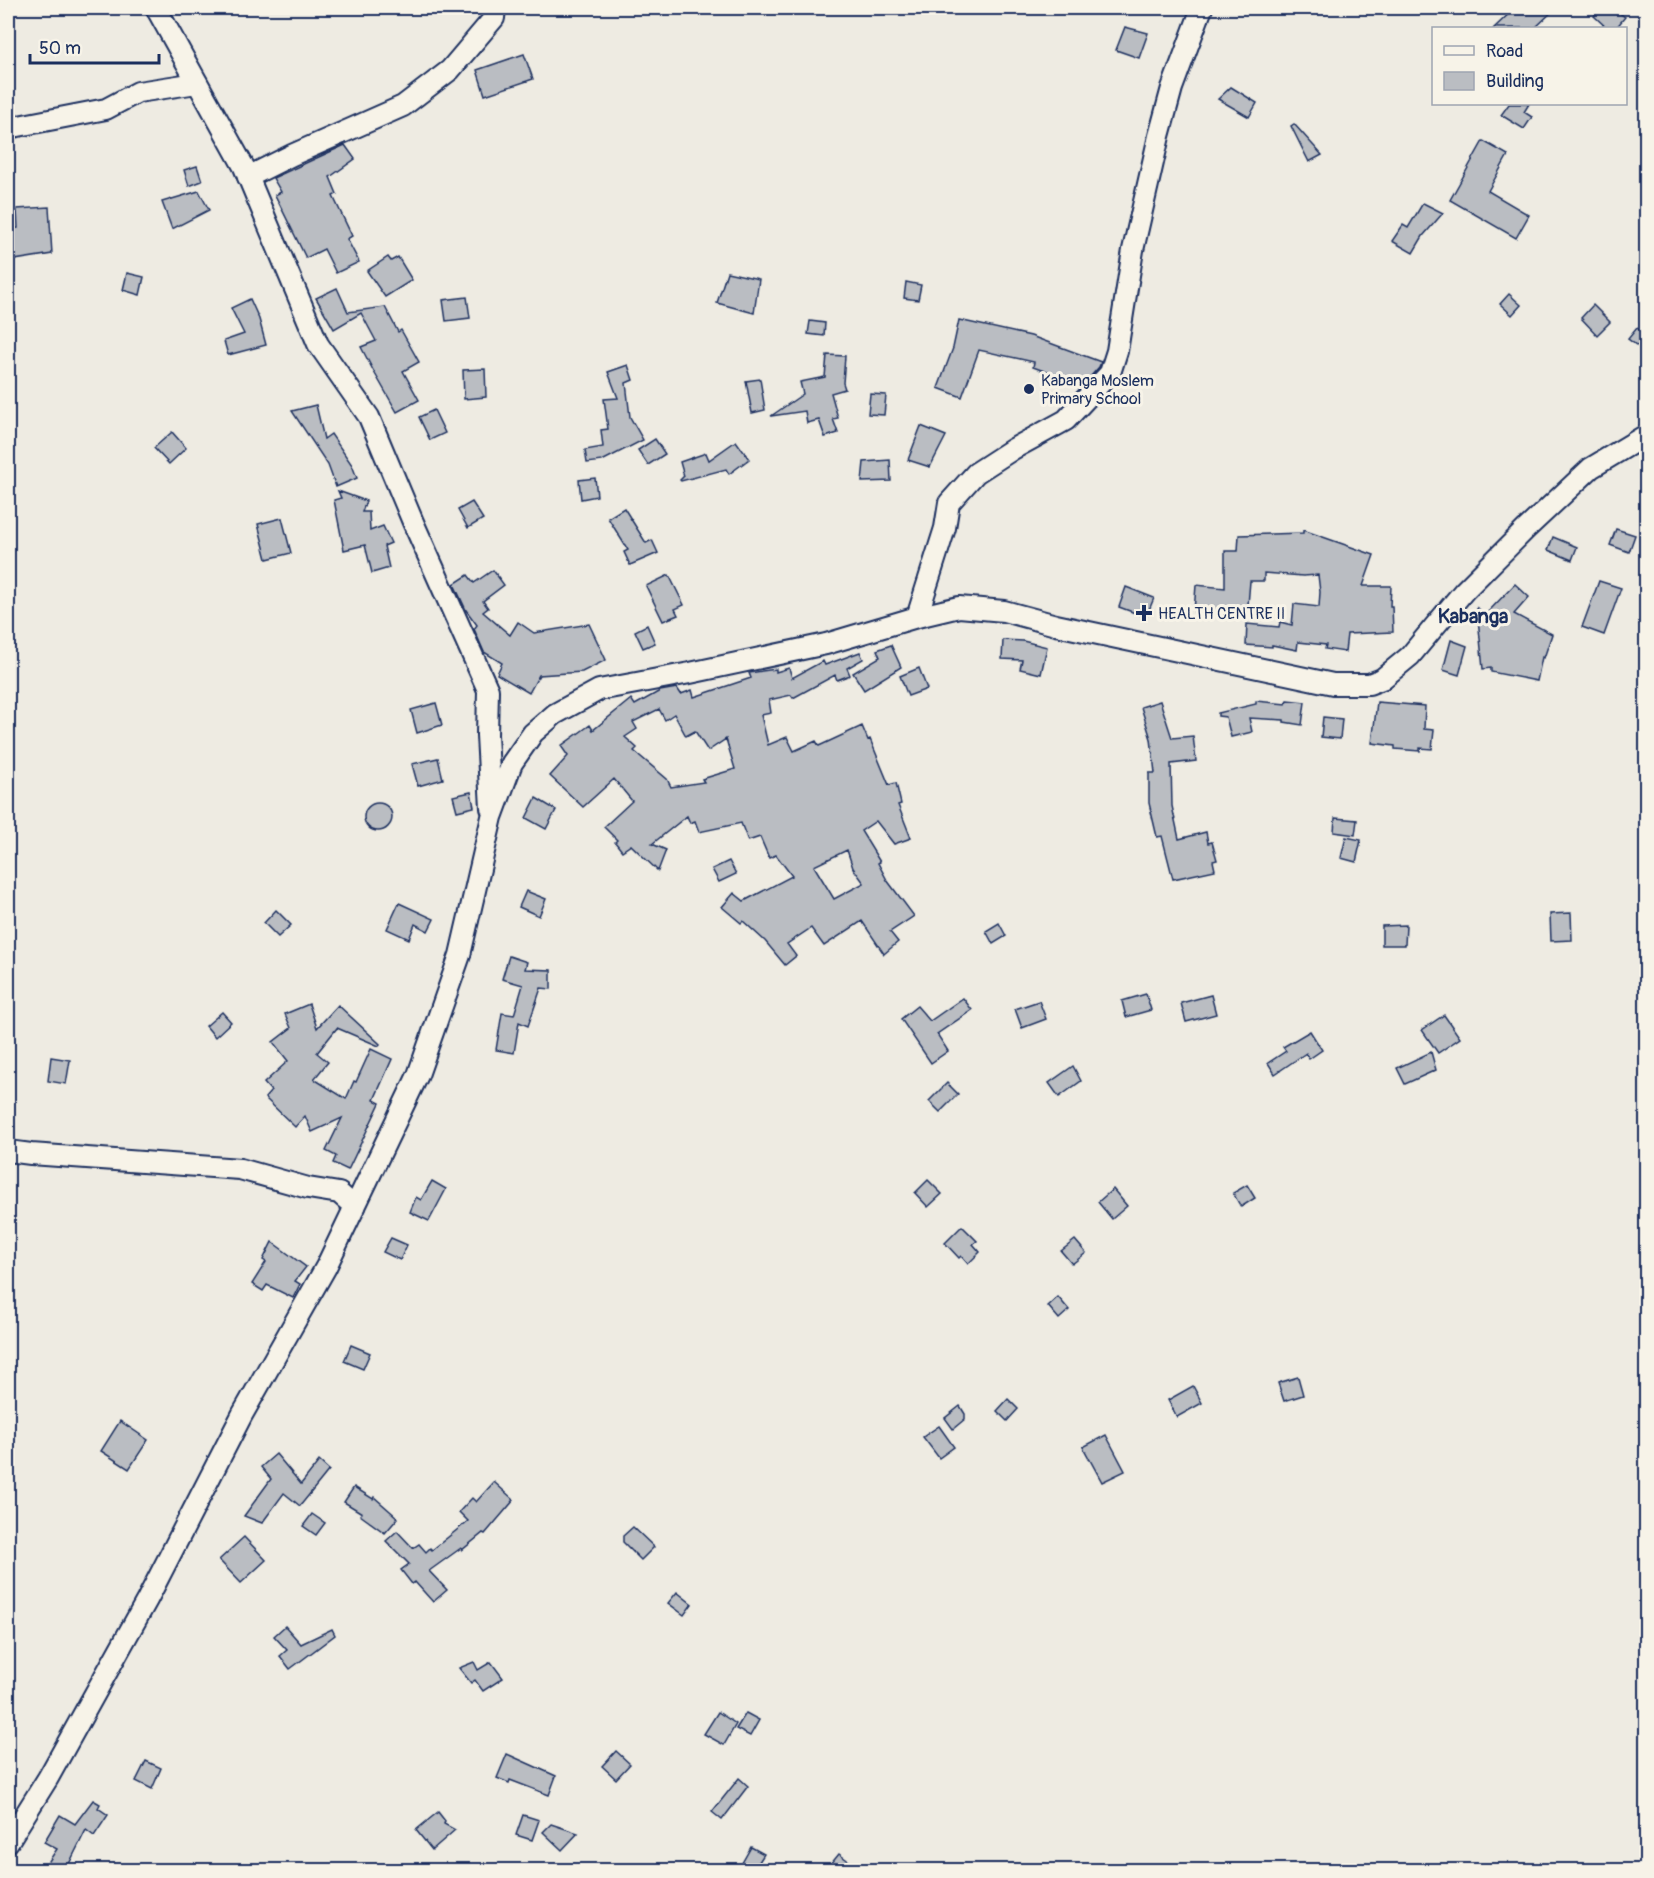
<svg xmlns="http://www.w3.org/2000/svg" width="1654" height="1878" viewBox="0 0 1654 1878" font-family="Pangolin,sans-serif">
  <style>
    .building { fill: #babdc2; stroke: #1b2f5e; stroke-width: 1.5; fill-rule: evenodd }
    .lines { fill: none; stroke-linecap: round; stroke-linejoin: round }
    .minor-casing { stroke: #1b2f5e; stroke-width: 24 }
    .minor { stroke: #f7f3e8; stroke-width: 20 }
    .poi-dot { fill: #1b2f5e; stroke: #f7f3e8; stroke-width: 2 }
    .labels { text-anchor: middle; stroke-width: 6; stroke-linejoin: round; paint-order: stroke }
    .poi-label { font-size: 16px; fill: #1b2f5e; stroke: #f7f3e8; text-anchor: start }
    .quarter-label { font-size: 20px; font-weight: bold; fill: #1b2f5e; stroke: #f7f3e8 }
  </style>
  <rect width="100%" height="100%" fill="#eeebe2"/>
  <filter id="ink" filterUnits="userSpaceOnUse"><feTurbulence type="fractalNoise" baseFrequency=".0167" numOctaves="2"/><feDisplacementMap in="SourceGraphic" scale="12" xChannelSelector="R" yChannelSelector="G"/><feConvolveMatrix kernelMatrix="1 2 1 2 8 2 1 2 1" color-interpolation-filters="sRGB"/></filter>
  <g filter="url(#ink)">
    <g class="building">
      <path d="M1515 8H1556L1535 28H1494Z"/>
      <path d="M1602 8H1612L1625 17 1616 28H1607L1594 16Z"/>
      <path d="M1125 27 1148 33 1139 58 1116 50Z"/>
      <path d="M524 54 533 79 485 95 477 70Z"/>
      <path d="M1231 87 1257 103 1249 117 1218 99Z"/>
      <path d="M1509 104H1529L1524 112 1532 117 1524 129 1501 115Z"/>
      <path d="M1294 124 1322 155 1309 162 1291 126Z"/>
      <path d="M1483 141 1508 155 1488 191 1529 215 1516 238 1450 200Z"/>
      <path d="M345 145 355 159 330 177 337 194 333 196 352 236 347 239 359 262 336 273 324 249 306 258 275 195 281 192 273 178Z"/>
      <path d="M197 166 202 181 189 186 184 170Z"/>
      <path d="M199 191 209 210 172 229 162 202Z"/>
      <path d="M1423 203 1443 213 1423 236 1413 253 1392 241 1403 225 1408 228Z"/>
      <path d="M49 207 52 254 8 261V229L18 228 17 209Z"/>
      <path d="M388 257 391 261 398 257 412 280 385 297 367 271Z"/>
      <path d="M727 272 759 279 754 313 717 303Z"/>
      <path d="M127 273 144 277 140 295 123 290Z"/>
      <path d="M906 282 921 285 918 300 904 298Z"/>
      <path d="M337 288 348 312 385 307 398 332 401 330 419 362 403 371 419 400 397 412 374 372 361 347 376 341 361 313 334 329 316 298Z"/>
      <path d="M1509 294 1521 305 1512 315 1500 304Z"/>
      <path d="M467 297 470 318 446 321 443 300Z"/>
      <path d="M250 299 259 319 266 345 228 355 224 341 244 334 231 308Z"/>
      <path d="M1593 305 1610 322 1597 335 1581 318Z"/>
      <path d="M959 320 1031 336 1101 362 1099 367 1083 385 1033 367 1034 362 979 350 962 397 938 388 953 348Z"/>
      <path d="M810 321 825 323 824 336 808 334Z"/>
      <path d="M1637 328 1647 335V353L1628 339Z"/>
      <path d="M827 355 845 356 843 383 845 389 831 393 838 418 833 419 838 433 825 437 819 420 807 423 805 411 771 416 803 394 800 382 825 377Z"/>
      <path d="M628 365 633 380 626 383 630 417 643 440 602 461 587 463 585 450 603 447 601 430 608 429 604 399 618 398 608 372Z"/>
      <path d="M485 369 486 397 464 399 463 370Z"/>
      <path d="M760 379 765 410 752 413 746 381Z"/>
      <path d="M870 394 886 395 884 415 868 414Z"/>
      <path d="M316 405 324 439 331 434 352 465 357 478 336 487 328 465 292 411Z"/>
      <path d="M434 410 445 433 430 440 419 417Z"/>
      <path d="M921 426 946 436 930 467 908 460Z"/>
      <path d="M172 432 186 448 169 464 154 448Z"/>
      <path d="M655 439 665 454 648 465 638 450Z"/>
      <path d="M736 441 749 459 729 474 726 469 681 481 680 480 684 476 680 462 706 453 709 460Z"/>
      <path d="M890 460 891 481 862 482 864 462Z"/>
      <path d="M595 478 597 496 581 499 579 480Z"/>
      <path d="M338 491 366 501 362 512H369L370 531 383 526 391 543 384 546 389 568 372 573 365 545 344 550 334 500 341 498Z"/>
      <path d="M472 502 483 519 468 528 458 510Z"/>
      <path d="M624 508 646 543 652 540 658 553 630 565 624 552 628 550 608 518Z"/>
      <path d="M282 518 291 553 267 559 258 524Z"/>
      <path d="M1616 529 1635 535 1629 552 1610 545Z"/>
      <path d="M1303 530 1374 555 1363 586H1391L1390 606H1392L1393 632 1347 634 1345 652 1325 649 1326 645 1298 642 1297 650 1272 645V647L1246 645 1247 624 1279 627 1280 622 1292 625 1294 604 1319 607 1320 592 1318 575 1303 576 1264 573V581H1250L1247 617 1194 612 1196 585 1225 588V551H1238L1239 535 1303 533Z"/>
      <path d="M1553 537 1577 547 1572 560 1548 550Z"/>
      <path d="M493 570 504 585 483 601 488 608 483 612 510 635 518 622 534 633 589 624 606 660 582 672 539 675 529 693 497 674 502 663 484 652 474 629 477 625 466 610 454 584 468 575 474 583Z"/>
      <path d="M669 575 684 605 675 609 678 615 663 621 646 586Z"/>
      <path d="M1599 581 1621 588 1604 635 1582 627Z"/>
      <path d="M1515 584 1529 597 1514 614 1552 634 1544 658 1542 657 1537 681 1491 672V668L1483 669 1477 608 1486 614Z"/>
      <path d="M1126 587 1154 598 1146 617 1119 607Z"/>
      <path d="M647 625 655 643 643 648 635 631Z"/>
      <path d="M1003 640 1023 641 1047 647 1041 674 1020 669 1022 660 1002 659Z"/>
      <path d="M1451 640 1467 646 1459 675 1443 670Z"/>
      <path d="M891 645 901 667 864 690 853 673 880 657 877 650Z"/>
      <path d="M860 652 863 659 847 668 850 675 837 680 835 675 793 698 791 695 769 700 771 713 761 715 768 745 787 737 794 751 816 741 819 746 862 726 868 740 870 739 889 785 896 783 901 804 898 805 911 838 894 844 876 821 861 831 880 862 878 863 887 880 914 916 890 932 898 942 884 954 862 921 824 946 811 928 787 944 796 956 785 965 765 941 743 921 741 923 722 907 734 893 744 901 792 876 776 855 769 858 760 837 748 841 741 823 699 832 695 821 690 823 687 816 652 844 666 850 658 871 631 845 622 851 615 842 617 840 604 827 632 801 614 779 583 807 550 776 568 756 561 746 590 725 593 730 631 699 635 705 660 691 677 688 681 694 692 690 694 697 751 678 749 673 776 669V672L789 668 792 678 823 661 825 665ZM659 709 665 720 674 714 686 736 695 731 708 751 726 739 735 769 702 779 704 782 671 787 667 779 634 751 637 748 625 737 637 729 633 722ZM847 850 853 868 864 883 834 899 814 866Z"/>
      <path d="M919 668 927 689 908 696 900 676Z"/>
      <path d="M1287 700 1305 702 1302 725 1284 722V720L1249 718 1252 732 1231 737 1226 717 1218 716V713L1256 704V701L1286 704Z"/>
      <path d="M1160 701 1172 738 1193 736 1196 761 1171 764 1172 806 1179 839 1206 832 1208 843 1212 842 1217 860 1213 861 1215 870 1173 879 1162 836 1157 837 1149 803V773H1155L1151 739 1141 707Z"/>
      <path d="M1377 702 1425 706 1424 729 1434 730 1432 749 1420 748V751L1395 749V746L1372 743Z"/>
      <path d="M436 703 442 725 417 733 411 710Z"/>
      <path d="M1323 717 1342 719 1340 739 1321 737Z"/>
      <path d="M438 758 443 779 418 786 412 764Z"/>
      <path d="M471 792 474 807 457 811 453 796Z"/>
      <path d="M536 798 556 810 546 829 526 818Z"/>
      <circle cx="378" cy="817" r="14"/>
      <path d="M1335 818 1357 820 1355 835 1334 832Z"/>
      <path d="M1346 837 1361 840 1356 862 1341 858Z"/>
      <path d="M729 861 736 874 719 882 712 869Z"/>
      <path d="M526 891 546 899 539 916 519 907Z"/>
      <path d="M399 903 434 919 428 931 415 924 409 939 387 929Z"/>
      <path d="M276 910 291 925 278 937 264 923Z"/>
      <path d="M1571 913 1572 940 1551 941 1550 914Z"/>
      <path d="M999 923 1006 936 993 944 986 931Z"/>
      <path d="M1406 925 1405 945H1382V926Z"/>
      <path d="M509 956 527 962 525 969 551 970V989L541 988 528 1026 519 1022 514 1053 496 1050 502 1013 514 1015 523 985 502 979Z"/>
      <path d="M1146 994 1151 1010 1126 1017 1122 1001Z"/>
      <path d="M1211 995 1216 1014 1186 1022 1181 1003Z"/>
      <path d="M963 998 972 1010 937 1034 948 1051 931 1063 901 1019 917 1006 930 1021Z"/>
      <path d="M1039 1001 1046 1019 1022 1028 1015 1009Z"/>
      <path d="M309 1004 317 1028 338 1005 380 1044 379 1046 337 1028 317 1053 328 1062 314 1079 346 1099 354 1081 356 1082 371 1049 392 1059 374 1100 380 1103 348 1170 333 1163 336 1156 326 1151 342 1118 312 1132 305 1116 295 1127 265 1098 271 1091 264 1083 288 1061 273 1042 291 1028 285 1014Z"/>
      <path d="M222 1012 231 1022 215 1037 206 1026Z"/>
      <path d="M1444 1015 1460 1038 1438 1053 1422 1030Z"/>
      <path d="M1310 1031 1322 1050 1309 1059 1306 1053 1275 1074 1268 1063 1286 1051 1283 1047Z"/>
      <path d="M1431 1052 1436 1070 1405 1084 1397 1068Z"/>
      <path d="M51 1057 70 1060 66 1084 48 1081Z"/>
      <path d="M1073 1066 1081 1081 1059 1097 1049 1083Z"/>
      <path d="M947 1083 958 1094 940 1112 929 1101Z"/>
      <path d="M928 1180 942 1194 928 1207 915 1193Z"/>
      <path d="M432 1181 446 1189 429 1221 410 1212 416 1197 421 1200Z"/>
      <path d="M1247 1185 1255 1198 1241 1207 1233 1193Z"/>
      <path d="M1113 1189 1127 1206 1112 1219 1098 1202Z"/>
      <path d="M962 1226 977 1241 973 1244 980 1252 968 1264 961 1256 959 1258 945 1243Z"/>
      <path d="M391 1238 407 1245 400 1260 383 1252Z"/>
      <path d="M1075 1240 1086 1253 1072 1264 1061 1251Z"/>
      <path d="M272 1242 306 1267 295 1281 300 1284 293 1298 267 1285 263 1291 252 1284 266 1262 263 1260Z"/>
      <path d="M1058 1297 1069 1310 1059 1319 1048 1306Z"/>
      <path d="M351 1345 370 1353 363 1369 344 1361Z"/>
      <path d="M1298 1377 1303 1395 1284 1401 1278 1383Z"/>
      <path d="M1193 1386 1202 1403 1177 1417 1168 1400Z"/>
      <path d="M1008 1399 1018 1409 1007 1421 997 1411Z"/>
      <path d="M960 1406 965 1414V1419L953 1429 945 1418Z"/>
      <path d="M120 1421 148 1440 129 1469 101 1451Z"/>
      <path d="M939 1426 954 1447 939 1458 923 1437Z"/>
      <path d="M1106 1435 1125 1471 1102 1482 1083 1447Z"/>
      <path d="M276 1454 301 1484 319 1461 329 1470 300 1506 284 1493 262 1523 244 1516 271 1479 261 1467Z"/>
      <path d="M494 1482 514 1500 485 1534 483 1533 462 1550 461 1548 429 1571 447 1590 433 1602 415 1582 412 1584 401 1570 409 1564 386 1541 397 1531 413 1548 419 1544 426 1552 430 1548 432 1550 468 1521 459 1512 472 1498 476 1502Z"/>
      <path d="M354 1487 373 1499 374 1497 398 1518 385 1533 360 1515 362 1513 344 1502Z"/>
      <path d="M312 1514 325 1523 316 1535 303 1526Z"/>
      <path d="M633 1527 654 1547 641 1560 623 1542V1536Z"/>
      <path d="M244 1537 266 1560 241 1583 219 1560Z"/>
      <path d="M677 1592 692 1604 684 1615 668 1603Z"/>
      <path d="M285 1626 301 1644 332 1629 335 1635 290 1669 280 1656 287 1650 274 1636Z"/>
      <path d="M474 1662 478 1670 491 1662 503 1678 483 1691 475 1680 471 1683 459 1668Z"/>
      <path d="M718 1712 736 1724 724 1745 704 1734Z"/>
      <path d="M746 1713 759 1720 750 1736 736 1729Z"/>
      <path d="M616 1751 630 1764 616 1779 602 1766Z"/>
      <path d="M507 1754 556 1776 549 1795 510 1780 509 1783 497 1778Z"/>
      <path d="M146 1761 161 1768 152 1789 136 1781Z"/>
      <path d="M739 1778 748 1786 722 1820 712 1812Z"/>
      <path d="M93 1800 100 1804 98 1808 108 1815 94 1836 86 1830 66 1870H43L57 1849 44 1842 60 1815 75 1824Z"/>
      <path d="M438 1812 445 1821 444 1824 455 1830 432 1850 416 1830Z"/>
      <path d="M523 1815 539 1820 532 1840 516 1835Z"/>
      <path d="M551 1824 578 1833 562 1850 543 1832Z"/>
      <path d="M751 1847 764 1854 754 1870H738Z"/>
      <path d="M839 1854 861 1870H826Z"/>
    </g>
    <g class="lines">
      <g class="minor-casing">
        <g id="minor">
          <path d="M156 8 244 167 318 344 369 417 413 522 488 690 487 735 491 808"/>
          <path d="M8 128 106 109 138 92 197 83"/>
          <path d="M248 177 292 155 403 106 450 70 494 18 495 8"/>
          <path d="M917 617 945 528 949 503 976 473 1013 449 1066 420 1110 373 1117 351 1133 250 1159 136 1172 88 1202 8"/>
          <path d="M8 1151 31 1154 240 1169 308 1188 339 1193 355 1207"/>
          <path d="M8 1842 48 1778 147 1600 242 1415 326 1267 418 1075 460 955 492 817 512 763 533 733 555 714 599 690 690 673 826 644 917 617 959 607 1004 611 1056 625 1333 684H1369L1382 679 1410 656 1464 591 1526 529 1591 468 1646 435"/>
        </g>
      </g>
      <use href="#minor" class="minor"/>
    </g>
  </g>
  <g class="poi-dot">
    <circle cx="1029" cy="389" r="6"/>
    <path d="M1141 604h6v6h6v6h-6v6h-6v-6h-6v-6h6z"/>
  </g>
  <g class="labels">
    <g class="poi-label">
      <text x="1041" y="386">Kabanga Moslem<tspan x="1041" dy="18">Primary School</tspan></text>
      <text x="1158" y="619">HEALTH CENTRE II</text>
    </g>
    <g class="quarter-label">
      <text x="1473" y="623">Kabanga</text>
    </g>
  </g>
  <rect width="1654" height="1878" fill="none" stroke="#f7f3e8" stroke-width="30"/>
  <rect x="15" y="15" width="1624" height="1848" fill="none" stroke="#1b2f5e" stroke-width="2" filter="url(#ink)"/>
  <rect x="1432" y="27" width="195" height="78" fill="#f7f3e8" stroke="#9fa5b1" stroke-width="1.5"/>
  <rect x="1444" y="46" width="30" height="9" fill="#f7f3e8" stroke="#9fa5b1" stroke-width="1.5"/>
  <text x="1486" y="57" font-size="18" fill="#1b2f5e">Road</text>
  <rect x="1444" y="72" width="30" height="18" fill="#babdc2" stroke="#9fa5b1" stroke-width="1.5"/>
  <text x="1486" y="87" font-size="18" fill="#1b2f5e">Building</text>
  <path d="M30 54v9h129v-9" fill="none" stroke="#1b2f5e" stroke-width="3"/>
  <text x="39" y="54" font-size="18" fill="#1b2f5e" stroke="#f7f3e8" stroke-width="4.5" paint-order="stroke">50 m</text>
</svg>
